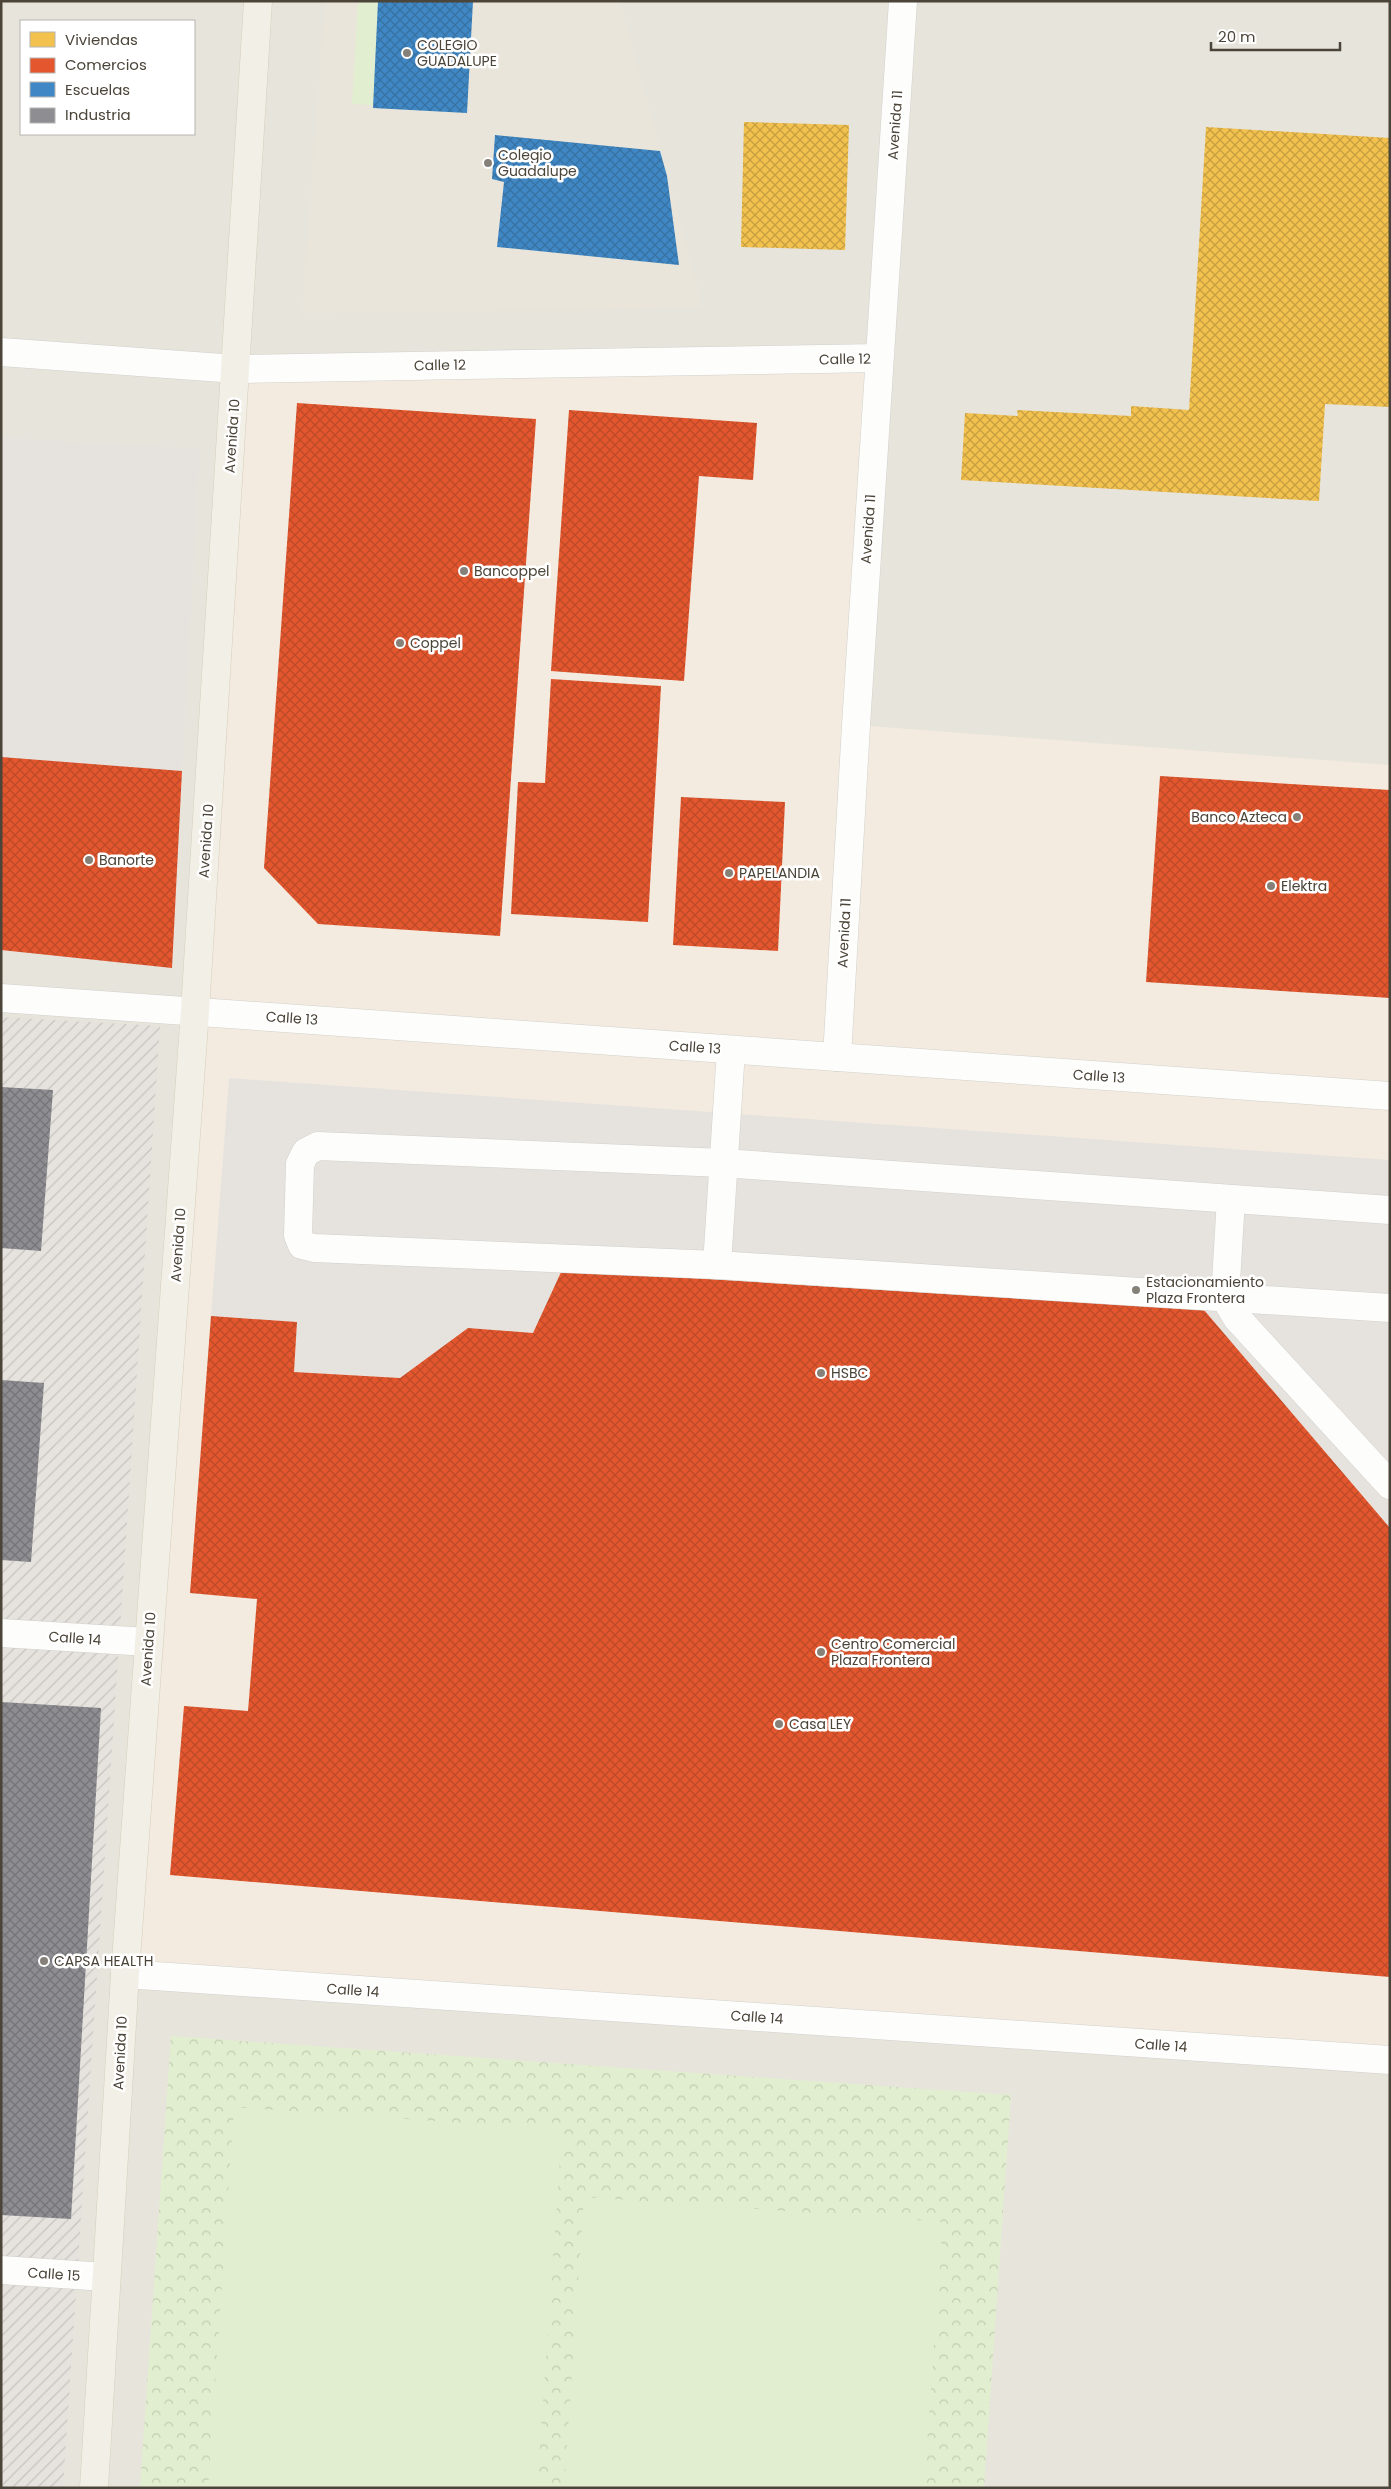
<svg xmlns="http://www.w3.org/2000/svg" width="1391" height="2489" viewBox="0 0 1391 2489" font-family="Poppins,sans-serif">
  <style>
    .residential { fill: #e7e4dc; fill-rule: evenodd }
    .commercial { fill: #f3ebdf }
    .industrial { fill: url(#industrial-furrows) }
    .education { fill: #eae5da }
    .forest { fill: url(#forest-crowns) }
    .pitch { fill: #e1eecf }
    .parking { fill: #e6e3df }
    .homes { fill: url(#homes-cross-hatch) }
    .shops { fill: url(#shops-cross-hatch) }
    .schools { fill: url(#schools-cross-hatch) }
    .industry { fill: url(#industry-cross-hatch) }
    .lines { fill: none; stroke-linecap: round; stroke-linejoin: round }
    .minor-casing { stroke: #d2d0cb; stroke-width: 29 }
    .major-casing { stroke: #d6cebb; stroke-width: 29 }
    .minor { stroke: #fdfdfc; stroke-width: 28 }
    .major { stroke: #f2efe6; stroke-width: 28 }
    .poi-dot { fill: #868178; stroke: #fff; stroke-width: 2 }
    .labels { text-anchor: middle; stroke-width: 5; stroke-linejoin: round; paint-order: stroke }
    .poi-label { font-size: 14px; fill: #4b4439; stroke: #fff; text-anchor: start }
    .street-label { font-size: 14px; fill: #4b4439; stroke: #fff }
  </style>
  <defs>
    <pattern id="industrial-furrows" width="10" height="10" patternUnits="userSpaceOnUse" patternTransform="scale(1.25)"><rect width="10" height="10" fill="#e6e2de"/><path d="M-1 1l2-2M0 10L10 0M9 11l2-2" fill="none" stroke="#c7c3bf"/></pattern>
    <pattern id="forest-crowns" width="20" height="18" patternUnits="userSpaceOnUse" patternTransform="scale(1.25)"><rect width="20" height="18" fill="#e1eecf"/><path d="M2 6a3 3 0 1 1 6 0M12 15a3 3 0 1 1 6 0" fill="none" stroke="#c3cdb2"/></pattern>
    <pattern id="homes-cross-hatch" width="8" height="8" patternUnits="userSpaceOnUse" patternTransform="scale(1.25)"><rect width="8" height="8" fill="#f2c14e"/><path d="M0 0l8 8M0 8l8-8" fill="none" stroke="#c69e42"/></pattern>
    <pattern id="shops-cross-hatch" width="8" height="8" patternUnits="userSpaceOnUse" patternTransform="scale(1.25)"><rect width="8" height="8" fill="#e4572e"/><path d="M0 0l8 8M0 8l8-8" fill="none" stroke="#bb4a28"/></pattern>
    <pattern id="schools-cross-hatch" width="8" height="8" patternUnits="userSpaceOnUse" patternTransform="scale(1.25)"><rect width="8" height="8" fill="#3f88c5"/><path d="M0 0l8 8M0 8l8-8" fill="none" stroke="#3771a1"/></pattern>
    <pattern id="industry-cross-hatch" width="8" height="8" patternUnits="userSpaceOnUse" patternTransform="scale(1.25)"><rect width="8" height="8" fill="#8d8d92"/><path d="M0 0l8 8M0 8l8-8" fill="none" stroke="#757578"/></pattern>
  </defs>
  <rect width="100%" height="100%" fill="#f4f2ee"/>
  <path class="residential" d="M1 1H1390V2488H1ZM21 21H194V134H21Z"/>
  <path class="commercial" d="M879 358 856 725 1390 765V2060L125 1974 236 369Z"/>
  <path class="industrial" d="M1 1017 160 1026 63 2488H1Z"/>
  <path class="education" d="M325 1H620L703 308 302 313Z"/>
  <path class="forest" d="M171 2036 1011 2095 984 2488H140Z"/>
  <g class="pitch">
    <path d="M358 1H461L455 111 352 104Z"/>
    <path d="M234 2107 562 2130 537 2488H208Z"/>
    <path d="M584 2197 943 2222 924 2488H564Z"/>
  </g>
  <g class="parking">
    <path d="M1 438 200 449 182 771 1 761Z"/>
    <path d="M229 1078 1390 1160V1528L1204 1310 562 1270 533 1333 468 1328 400 1378 294 1372 297 1322 211 1316Z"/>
  </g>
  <g class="homes">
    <path d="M744 122 849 125 845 250 741 247Z"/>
    <path d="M1206 127 1390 138V407L1325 404 1319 501 961 480 965 413 1018 416 1017 410 1131 416V406L1189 410Z"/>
  </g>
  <g class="shops">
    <path d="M297 403 536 419 500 936 318 924 264 868Z"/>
    <path d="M569 410 757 423 753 480 699 476 684 681 551 671Z"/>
    <path d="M551 679 661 686 648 922 511 914 518 782 545 783Z"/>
    <path d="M1 757 182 771 172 968 1 950Z"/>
    <path d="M1160 776 1390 790V998L1146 982Z"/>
    <path d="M681 797 785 802 778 951 673 945Z"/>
    <path d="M562 1270 1204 1310 1390 1528V1977L170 1875 184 1706 248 1711 257 1599 190 1593 211 1316 297 1322 294 1372 400 1378 468 1328 533 1333Z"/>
  </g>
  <g class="schools">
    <path d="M378 1H473L467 113 373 108Z"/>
    <path d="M495 135 660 151 667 176 679 265 497 247 504 182 492 179Z"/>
  </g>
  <g class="industry">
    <path d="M1 1087 53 1090 41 1251 1 1248Z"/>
    <path d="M1 1380 44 1383 31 1562 1 1560Z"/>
    <path d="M1 1702 101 1708 71 2219 1 2215Z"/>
  </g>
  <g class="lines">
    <g class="minor-casing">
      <g id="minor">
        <path d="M1 352 236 369 879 358"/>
        <path d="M1 998 1390 1096"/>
        <path d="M837 1057 856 725 903 1"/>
        <path d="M1231 1199 1225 1298 1237 1318 1390 1485"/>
        <path d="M1390 1210 723 1163 318 1146 306 1152 300 1164 298 1235 302 1245 314 1248 717 1265 1390 1308"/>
        <path d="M717 1265 731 1050"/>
        <path d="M1 1633 148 1642"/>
        <path d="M125 1974 1390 2060"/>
        <path d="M1 2270 106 2277"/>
      </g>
    </g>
    <g class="major-casing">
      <path id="major" d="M94 2488 125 1974 195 1011 258 1"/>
    </g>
    <use href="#minor" class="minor"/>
    <use href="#major" class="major"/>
  </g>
  <g class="poi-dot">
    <circle cx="407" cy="53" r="5"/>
    <circle cx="488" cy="163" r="5"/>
    <circle cx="464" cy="571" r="5"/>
    <circle cx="400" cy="643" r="5"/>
    <circle cx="1297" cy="817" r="5"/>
    <circle cx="89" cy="860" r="5"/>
    <circle cx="729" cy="873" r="5"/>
    <circle cx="1271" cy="886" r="5"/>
    <circle cx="1136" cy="1290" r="5"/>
    <circle cx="821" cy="1373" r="5"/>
    <circle cx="821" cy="1652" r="5"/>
    <circle cx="779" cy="1724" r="5"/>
    <circle cx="44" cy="1961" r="5"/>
  </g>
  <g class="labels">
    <g class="poi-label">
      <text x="417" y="50">COLEGIO<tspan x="417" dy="16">GUADALUPE</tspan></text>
      <text x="498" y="160">Colegio<tspan x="498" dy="16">Guadalupe</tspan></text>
      <text x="474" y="576">Bancoppel</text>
      <text x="410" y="648">Coppel</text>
      <text x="1287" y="822" text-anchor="end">Banco Azteca</text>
      <text x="99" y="865">Banorte</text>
      <text x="739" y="878">PAPELANDIA</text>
      <text x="1281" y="891">Elektra</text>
      <text x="1146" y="1287">Estacionamiento<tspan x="1146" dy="16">Plaza Frontera</tspan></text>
      <text x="831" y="1378">HSBC</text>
      <text x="831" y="1649">Centro Comercial<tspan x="831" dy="16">Plaza Frontera</tspan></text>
      <text x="789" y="1729">Casa LEY</text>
      <text x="54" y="1966">CAPSA HEALTH</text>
    </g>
    <g class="street-label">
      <text transform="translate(895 125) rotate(-86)" y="5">Avenida 11</text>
      <text transform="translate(845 359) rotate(-1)" y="5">Calle 12</text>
      <text transform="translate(440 365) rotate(-1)" y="5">Calle 12</text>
      <text transform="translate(232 436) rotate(-86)" y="5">Avenida 10</text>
      <text transform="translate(868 529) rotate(-86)" y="5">Avenida 11</text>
      <text transform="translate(206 841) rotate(-86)" y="5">Avenida 10</text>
      <text transform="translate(844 933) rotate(-87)" y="5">Avenida 11</text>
      <text transform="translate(292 1018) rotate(4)" y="5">Calle 13</text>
      <text transform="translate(695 1047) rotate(4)" y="5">Calle 13</text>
      <text transform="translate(1099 1076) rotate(4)" y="5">Calle 13</text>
      <text transform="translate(178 1245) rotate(-86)" y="5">Avenida 10</text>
      <text transform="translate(75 1638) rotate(4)" y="5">Calle 14</text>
      <text transform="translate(148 1649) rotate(-86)" y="5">Avenida 10</text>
      <text transform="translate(353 1990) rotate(4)" y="5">Calle 14</text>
      <text transform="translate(757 2017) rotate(4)" y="5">Calle 14</text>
      <text transform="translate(1161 2045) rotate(4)" y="5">Calle 14</text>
      <text transform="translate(120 2053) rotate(-87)" y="5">Avenida 10</text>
      <text transform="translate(54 2274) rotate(4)" y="5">Calle 15</text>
    </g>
  </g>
  <rect width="1391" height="2489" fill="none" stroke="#4b4439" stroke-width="5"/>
  <rect x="20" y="20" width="175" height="115" fill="#ffffff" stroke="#b7b4b0"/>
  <rect x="30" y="32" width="25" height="15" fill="#f2c14e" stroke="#b7b4b0"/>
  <text x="65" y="45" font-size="15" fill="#4b4439">Viviendas</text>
  <rect x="30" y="58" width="25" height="15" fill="#e4572e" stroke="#b7b4b0"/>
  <text x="65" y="70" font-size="15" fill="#4b4439">Comercios</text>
  <rect x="30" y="82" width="25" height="15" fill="#3f88c5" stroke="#b7b4b0"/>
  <text x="65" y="95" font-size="15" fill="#4b4439">Escuelas</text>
  <rect x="30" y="108" width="25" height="15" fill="#8d8d92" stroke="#b7b4b0"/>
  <text x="65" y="120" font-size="15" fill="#4b4439">Industria</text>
  <path d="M1211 42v8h129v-8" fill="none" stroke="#4b4439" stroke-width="2.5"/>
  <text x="1218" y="42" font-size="15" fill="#4b4439" stroke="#ffffff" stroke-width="4" paint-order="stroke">20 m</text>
</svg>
